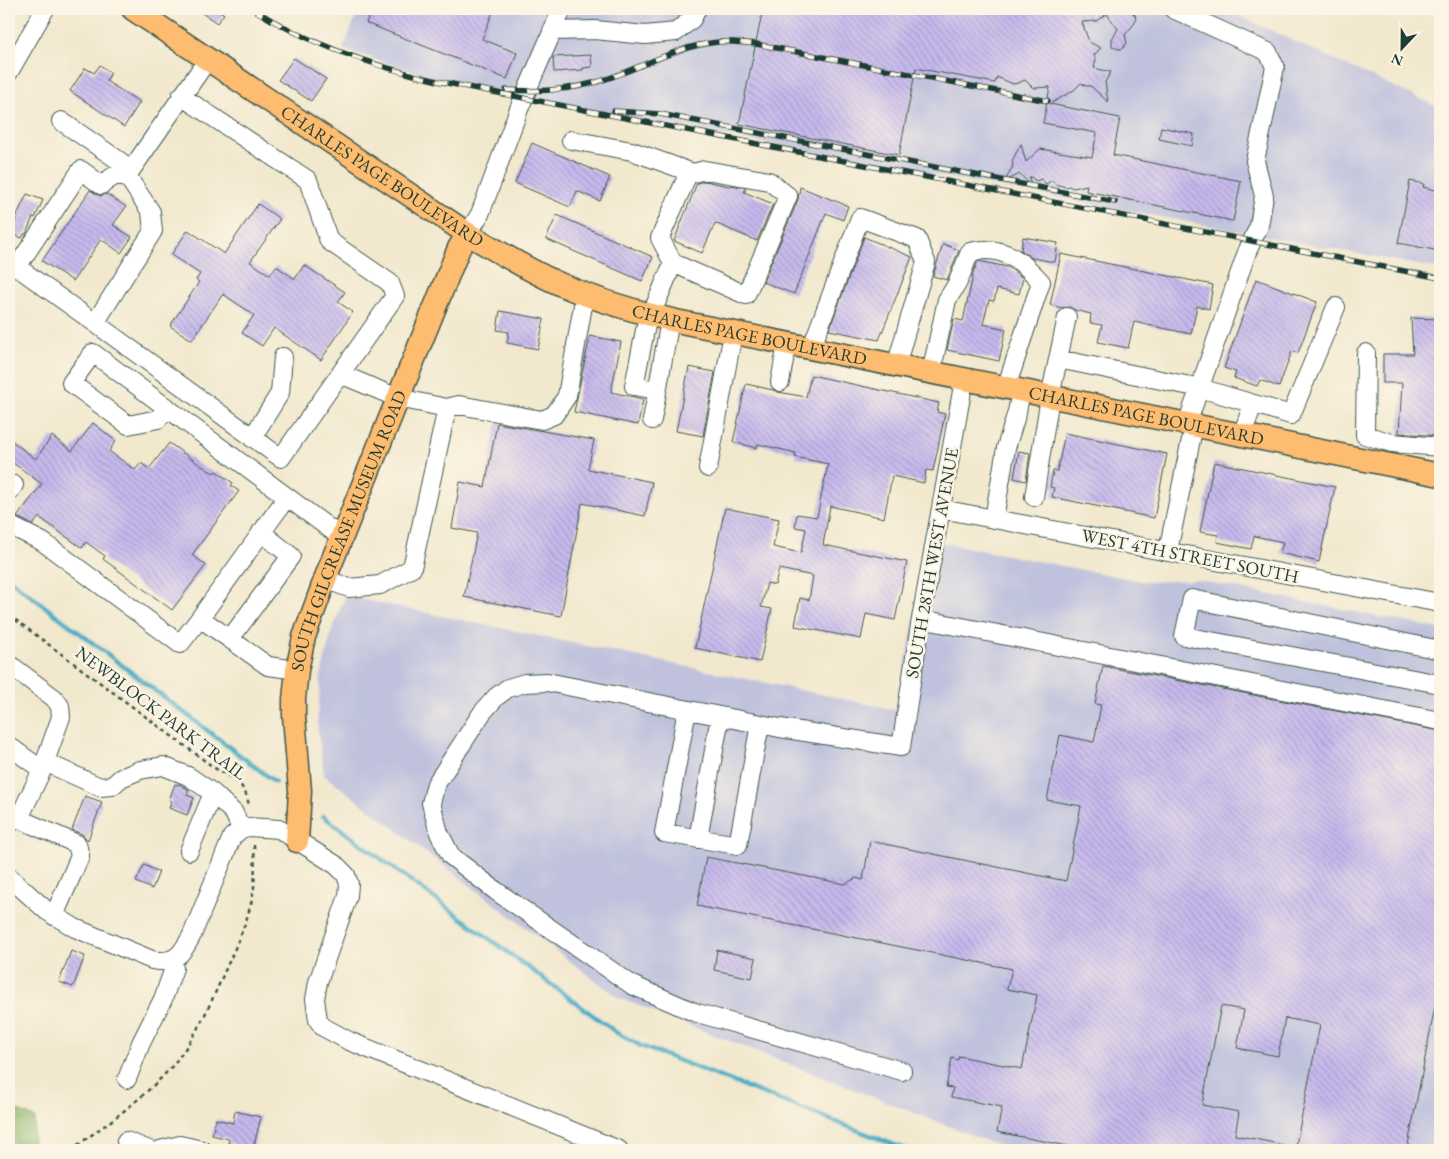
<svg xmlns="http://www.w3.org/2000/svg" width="1449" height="1159" font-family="'EB Garamond',serif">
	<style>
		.industrial { fill: #c0c2dd }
		.forest { fill: url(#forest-crowns); stroke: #56784f }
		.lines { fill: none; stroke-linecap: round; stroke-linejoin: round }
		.stream { stroke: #47acc6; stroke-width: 4.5 }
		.building { fill: url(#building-back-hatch) }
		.minor-casing { stroke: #3e574b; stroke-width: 20 }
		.major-casing { stroke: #3e574b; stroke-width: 25 }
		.path { stroke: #3e574b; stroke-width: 2.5; stroke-dasharray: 4 4; stroke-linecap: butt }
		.minor { stroke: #fff; stroke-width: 18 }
		.major { stroke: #fdbc6f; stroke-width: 22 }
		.rail-casing { stroke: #1f3d34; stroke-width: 5.5 }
		.rail { stroke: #fcf5e5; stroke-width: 4; stroke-dasharray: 11; stroke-linecap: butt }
		.labels { text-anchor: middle; stroke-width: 5; stroke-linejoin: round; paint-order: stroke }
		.street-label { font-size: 18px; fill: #1f3d34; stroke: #fcf5e5 }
	</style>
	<defs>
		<pattern id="forest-crowns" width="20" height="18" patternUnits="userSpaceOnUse" patternTransform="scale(1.25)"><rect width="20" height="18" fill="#8db46a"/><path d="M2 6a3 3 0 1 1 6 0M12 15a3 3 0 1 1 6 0" fill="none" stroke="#739458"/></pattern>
		<pattern id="building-back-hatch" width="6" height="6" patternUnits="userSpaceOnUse" patternTransform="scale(1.25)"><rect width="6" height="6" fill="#c7b9ee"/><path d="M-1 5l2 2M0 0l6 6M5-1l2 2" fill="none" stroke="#a198c2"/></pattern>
	</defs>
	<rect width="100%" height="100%" fill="#fcf5e5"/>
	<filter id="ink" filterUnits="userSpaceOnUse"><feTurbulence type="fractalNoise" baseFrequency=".02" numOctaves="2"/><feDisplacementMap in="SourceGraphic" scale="10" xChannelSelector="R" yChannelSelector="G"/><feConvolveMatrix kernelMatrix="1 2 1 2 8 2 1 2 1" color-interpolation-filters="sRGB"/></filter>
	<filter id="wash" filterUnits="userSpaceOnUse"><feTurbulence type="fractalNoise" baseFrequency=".0096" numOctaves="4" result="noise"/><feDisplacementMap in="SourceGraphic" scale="20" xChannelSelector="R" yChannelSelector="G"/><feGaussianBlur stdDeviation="1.12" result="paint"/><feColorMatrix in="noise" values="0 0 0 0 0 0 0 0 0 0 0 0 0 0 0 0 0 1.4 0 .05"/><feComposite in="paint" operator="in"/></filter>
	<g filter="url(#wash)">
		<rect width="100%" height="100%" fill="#f1e8cd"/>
		<path class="industrial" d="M359,9H1224L1440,108V269L631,118L427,76L343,49Z
			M929,540L1146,582L1197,580L1440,629V1150H1010L619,998L324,775L317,723L321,676L331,634L345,596L897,710Z"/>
		<path class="forest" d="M9,1107L35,1118L32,1150H9Z"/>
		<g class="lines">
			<path class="stream" d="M9,579L275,782
				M323,816L617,1033L641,1046L908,1150"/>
		</g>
		<g id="blocks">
			<path class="building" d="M196,9H217L224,14L217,23Z
				M372,9H494L482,39L517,53L507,79L366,23Z
				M763,9H1117L1109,13L1121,9H1128L1135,15L1136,20L1134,24L1125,35L1127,43L1122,49H1118L1112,46V39L1118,29L1107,14L1096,21L1082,22L1089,42L1101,48L1094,55L1096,60L1094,68L1111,72L1105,82L1108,102L1091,86H1086L1081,83L1074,90L1050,104L1120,118L1113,155L1241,181L1233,221L1086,191L1087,185L1073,188L1069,186L1066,187L1055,184L1052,180L1046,184L1041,179L1036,181L1031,177H1029L1031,186L1020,174L1005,181L1013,166L1012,161L1021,144L1026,162L1040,149L1092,157L1097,133L1043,123L1050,87L1035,88L1031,86L1025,80L1018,83L1013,84L997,77L995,83L916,68L899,155L739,124Z
				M591,55L592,67L583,68V70L554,72L553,57Z
				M294,58L326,79L311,101L278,80Z
				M100,65L111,73L106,81L140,102L124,127L70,91L85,68L94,73Z
				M1161,127L1194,134L1192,146L1159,139Z
				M532,143L610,177L600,201L577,191L570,207L515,183Z
				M705,181L729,186L730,185L746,188L744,192L773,204L757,241L715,223L702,253L674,241L697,183Z
				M1410,181L1424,184L1423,187L1440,191V251L1398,243Z
				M800,187L848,206L843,220L826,213L794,294L763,282L798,200Z
				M90,190L100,196L107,194L126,207L113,225L132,237L121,253L101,239L73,281L42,261Z
				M27,194L43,200L35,218L33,217L26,234H24L22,238L11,234L18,213Z
				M258,204L280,219L250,262L270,275L276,266L295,279L304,265L345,292L338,302L353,312L321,360L274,328L262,346L242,333L254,315L223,294L192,340L170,326L199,282L196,280L200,274L171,255L188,230L224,254Z
				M557,215L653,257L642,281L546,239Z
				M864,237L912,257L879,340L829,330Z
				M1023,237L1058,243L1055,262L1032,258L1021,250Z
				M943,244L959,250L947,280L933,276Z
				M1061,254L1213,285L1209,309L1197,306L1191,334L1134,322L1128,348L1098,342L1102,325L1090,323L1091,314L1075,310L1069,307L1062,308L1050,305Z
				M978,261L1008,267L1023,278L1019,294L997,289L994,301L989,300L983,324L1006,329L999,361L947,350L954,319L963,321L973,276H972Z
				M1256,279L1317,302L1298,353L1292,351L1279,387L1260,380L1257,386L1234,378L1236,372L1224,368Z
				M500,311L544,319L538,349L507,343L509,332L497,330Z
				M1411,318L1440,319V436L1399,433L1402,383H1383V354H1413Z
				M590,336L621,342L611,392L643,399L638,425L574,412Z
				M689,367L715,372L703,436L676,431Z
				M811,375L939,403L937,412L945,414L933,471L926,470L924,483L892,476L884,518L830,506L823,545L907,562L895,620L866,614L861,639L795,626L800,598L809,600L813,576L779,569L775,585L767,583L761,607L772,609L760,662L695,648L725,508L779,519L773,547L801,553L806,529L795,527L797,514L817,517L828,464L795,457L796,453L758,444L757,448L733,442L746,384L773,390L778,392L806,397Z
				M93,423L116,441L109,451L135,470L141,463L149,469L169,443L206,469L214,473L216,471L233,483L231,486L239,491L192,555L206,565L172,610L103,559L105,556L86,542L82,548L39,517L33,525L17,517L42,484L9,460V439L36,459L52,436L72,451Z
				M497,423L594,440L588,469L652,482L645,516L582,503L561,616L464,597L477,533L452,528L460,482L485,487Z
				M1065,433L1167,454L1154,518L1052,497L1054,488L1050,487L1053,471H1057Z
				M1019,451L1030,453L1026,481L1014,478Z
				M1214,462L1335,487L1319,562L1280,553L1283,542L1254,536L1251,549L1217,542L1218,535L1200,532Z
				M1103,666L1440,731V981L1407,1150H1295L1320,1025L1285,1018L1278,1056L1237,1048L1244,1010L1221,1006L1202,1105L1239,1112L1235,1135L1284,1145L1283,1150H1088L997,1132L1002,1107L951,1097L953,1088L946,1087L952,1058L958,1060L959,1056L1022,1069L1037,995L1007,989L1012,969L697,906L706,857L845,884L856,878L863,880L870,841L1066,881L1081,806L1047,800L1060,735L1094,742L1101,705L1095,704Z
				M175,784L178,785L179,784L189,790L187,795L194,798L187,815L169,808L172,801L169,800Z
				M85,796L102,802L88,840L82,834L72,830Z
				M144,865L159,872L152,889L136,882Z
				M717,950L756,958L752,978L714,970Z
				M71,951L85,956L73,987L59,982Z
				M235,1111L261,1117L253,1149L228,1143L229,1139L212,1135L216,1119L233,1123Z"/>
		</g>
	</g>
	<g filter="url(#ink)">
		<use href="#blocks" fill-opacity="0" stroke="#3e574b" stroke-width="1"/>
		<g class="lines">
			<defs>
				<path id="minor" d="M1173,9L1268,52L1275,67L1255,161L1264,196L1259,226L1247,252L1187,424
					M552,31L595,30L645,35L676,32L692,19L697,9
					M9,72L45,9
					M61,121L121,162L127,176L151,212L153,231L95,323L17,267L81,170L101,185L114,176H127
					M571,140L632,151L693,173L705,170L769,181L788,196L746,295L673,263L651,315
					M127,176L208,59
					M468,234L480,214L519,109L562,9
					M673,263L660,238L689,172
					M648,315L634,386L657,390
					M95,323L281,458L395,296L390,283L329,241L308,180L181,96
					M811,349L860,218L917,239L926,262L896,366
					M1366,353L1365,435L1392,443L1440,447
					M1058,359L1200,388L1291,415L1336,307
					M931,373L947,300L957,284L970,252C1001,244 1022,260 1041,282L1006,388
					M780,382L787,344
					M167,407L158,419L128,425L71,383L93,353L341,537
					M447,408L459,405L542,420L554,415L567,396L585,294
					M652,420L670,320
					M1242,435L1253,404
					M252,438L280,393L283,357
					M708,468L733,333
					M9,492L14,485
					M287,497L200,618L268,666L297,670
					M1034,497L1050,397L1067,317
					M941,509L1440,603
					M994,519L1006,448L1017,412L1021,391
					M9,525L43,542L180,644L200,618
					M1168,551L1194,425
					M325,579L349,588L380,585L412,568L447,408L398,398L340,374
					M921,619L1440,721
					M230,639L291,556L261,532
					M1440,650L1192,599L1184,636L1440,684
					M9,664L54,698L60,706L61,717L42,770L21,814L9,824
					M687,710L664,833L738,845L760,724
					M9,746L42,770
					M45,762L100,787L112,786L121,778L140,770L163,766L188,776L213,793L234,813L241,829
					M17,818L77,844L80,856L54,916
					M698,839L720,717
					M189,851L213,793
					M9,877L47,911L75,928L152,960C176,965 182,953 192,935L232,837L241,829L248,827L279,829L336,865L346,875L349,884L348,896L318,982L315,999L318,1020L323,1027L349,1041L619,1150
					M902,1071L694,1012L632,985L496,891L451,856L439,833L431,803L436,784L482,713L496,697L508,688L525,683L547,682L780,728L901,747L921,619L964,380
					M127,1079L141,1043L163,999L174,968L171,960
					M126,1141L149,1150
					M160,1150L180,1145L202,1150"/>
				<g id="major">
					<path id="s1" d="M133,9L468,234C499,252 529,271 562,285C599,301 637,312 676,321L1440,475"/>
					<path id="s2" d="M297,841L300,791L294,716V699L297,670L304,637L330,566L459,248L468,234"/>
				</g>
			</defs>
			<use href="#minor" class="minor-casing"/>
			<use href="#major" class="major-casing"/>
			<path class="path" d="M9,615L216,769C235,779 245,783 249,806
				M9,1143L42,1150
				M71,1150C106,1124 144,1099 173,1065C196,1037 210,1005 224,973C235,948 248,922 253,894C256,877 254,859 254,841"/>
			<use href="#minor" class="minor"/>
			<use href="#major" class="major"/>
			<defs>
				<path id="rail" d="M253,9C310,45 376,67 442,82L1440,278
					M506,90C536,92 569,90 597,82C638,70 675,46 718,42C730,41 743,43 756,44L1048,101
					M614,111L660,114L1115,202"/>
			</defs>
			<use href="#rail" class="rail-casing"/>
			<use href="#rail" class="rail"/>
		</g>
	</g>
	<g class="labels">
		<g class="street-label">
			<text dy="6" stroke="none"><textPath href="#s1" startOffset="300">CHARLES PAGE BOULEVARD</textPath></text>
			<text dy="6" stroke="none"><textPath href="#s1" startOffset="705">CHARLES PAGE BOULEVARD</textPath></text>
			<text dy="6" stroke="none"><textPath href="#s1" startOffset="1110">CHARLES PAGE BOULEVARD</textPath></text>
			<text dy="6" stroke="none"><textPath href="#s2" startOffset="320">SOUTH GILCREASE MUSEUM ROAD</textPath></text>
			<text transform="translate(1190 556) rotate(11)" y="6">WEST 4TH STREET SOUTH</text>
			<text transform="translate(932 563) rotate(-80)" y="6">SOUTH 28TH WEST AVENUE</text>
			<text transform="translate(161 713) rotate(37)" y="6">NEWBLOCK PARK TRAIL</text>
		</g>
	</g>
	<rect width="1449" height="1159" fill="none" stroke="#fcf5e5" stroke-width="30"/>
	<g transform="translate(1402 48) rotate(202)" stroke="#fcf5e5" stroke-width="4" paint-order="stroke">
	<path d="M0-4L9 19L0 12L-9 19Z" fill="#1f3d34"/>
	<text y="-8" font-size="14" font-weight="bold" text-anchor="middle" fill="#1f3d34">N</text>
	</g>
</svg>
